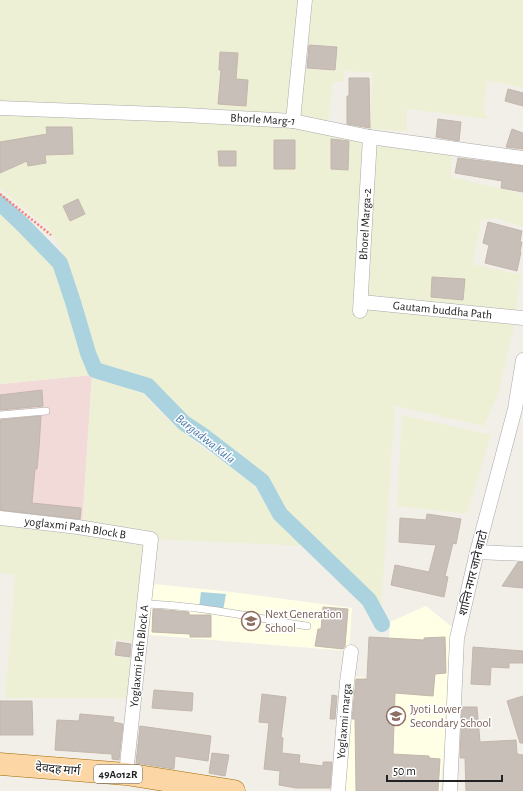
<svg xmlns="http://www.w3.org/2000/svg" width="523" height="791" font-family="'Alegreya Sans','Noto Sans Devanagari',sans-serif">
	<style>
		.commercial { fill: #f2dad9 }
		.education { fill: #ffffe5 }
		.farmland { fill: #eef0d5 }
		.water { fill: #aad3df }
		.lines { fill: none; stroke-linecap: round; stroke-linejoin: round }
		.canal { stroke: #aad3df; stroke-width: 16 }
		.building { fill: #c7bfb8; stroke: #c4b6ab }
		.lane-casing { stroke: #a9a9a9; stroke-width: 8 }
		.street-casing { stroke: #a9a9a9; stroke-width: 15 }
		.primary-casing { stroke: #a06b00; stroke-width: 23 }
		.path { stroke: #fa8072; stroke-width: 2.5; stroke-dasharray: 2 2; stroke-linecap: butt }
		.lane { stroke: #fff; stroke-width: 7 }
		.street { stroke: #fff; stroke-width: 14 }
		.primary { stroke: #fcd6a4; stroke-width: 22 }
		.labels { text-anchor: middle; stroke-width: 3; stroke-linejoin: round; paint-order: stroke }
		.shield { fill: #fff; stroke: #646464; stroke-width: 1 }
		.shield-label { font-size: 11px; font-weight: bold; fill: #222 }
		.street-label { font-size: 12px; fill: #222; stroke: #fff }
		.education-label { font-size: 12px; fill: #785e54; stroke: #fff; text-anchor: start }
		.water-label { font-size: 13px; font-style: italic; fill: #4a7aab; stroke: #fff }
	</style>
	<rect width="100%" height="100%" fill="#f2efe9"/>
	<path class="commercial" d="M92,375L82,526L0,517V384Z"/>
	<path class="education" d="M153,584L232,592L352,608L349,651L149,635Z
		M426,606L452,627L444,752L440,791H336L349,676L387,680L390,622Z"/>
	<path class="farmland" d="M0,0H305L293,121L452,148L451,177L523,194V227L495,218L481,220L473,264L521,275L513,332L498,394L484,426L395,406L381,611L372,599L284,513L268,484L247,464L179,411L150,384L100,367L75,288L58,243L47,227L0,189Z
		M308,0H523V88L488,80L483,108L488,119L407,109V131L370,129L372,73L344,71V81L333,82L328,121L297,118L303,69L336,71L338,46L304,44Z
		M0,200L50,241L66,287L78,335L92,375L143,394L160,412L191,439L251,482L274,518L302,546L151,539L82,528L92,375L0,384Z
		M402,415L491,435L467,514L397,506Z
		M0,521L146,543L138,643L113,639V656L134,659L127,698H5L15,575L0,573Z"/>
	<path class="water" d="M201,592L226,594L223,611L199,608Z"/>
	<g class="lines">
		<path class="canal" d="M0,203L23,225L60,263L73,302L88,353L95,370L148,386L184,423L205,437L262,481L280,514L369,600L382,624"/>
	</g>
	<path class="building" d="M309,45L337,47L335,70L307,68Z
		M220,52L238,53L236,79L248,80L246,106L218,104L221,70H219Z
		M349,78H369L370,128L347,124V96H349Z
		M508,89L523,93V106L505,101Z
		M438,119L461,122L459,141L436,137Z
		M46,127H72L73,154L45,155L46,163L28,166L27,161L0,173V142L47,134Z
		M512,129L523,133V149L506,147Z
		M331,139L349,141L348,170L331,169Z
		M274,140H295V169H274Z
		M218,151H236V166H219Z
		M458,158L523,166V192L501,188L502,181L455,173Z
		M78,199L85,214L70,221L63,206Z
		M488,222L522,231L520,242H522L520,252H521L517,271L485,263L489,245L483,243Z
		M432,277L465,279L463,300L431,297Z
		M42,390L43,406L0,410V395Z
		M41,416L39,448L37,469H35L32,503L81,508L80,519L0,510V420Z
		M427,514L461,519L456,544L453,543L445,576L448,577L444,597L391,585L395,565L429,572L436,545L399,542L400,518L426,520Z
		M518,562H523V588L502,586Z
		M323,607L348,609L345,646L343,649L315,646L318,629H321Z
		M153,609L189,612V615H211V637H190V634L152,632Z
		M369,637L424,640V638L445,637L446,673L435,674L433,696L395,693L393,754L429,756V758L440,759L438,791H356L355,719H352L356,679H367Z
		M117,642L131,644L130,657L115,655Z
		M473,647L523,651V663H509V668L491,667L490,685L471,684Z
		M154,690L193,693L192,711L152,708Z
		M262,694L286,697L281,737L283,738L282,753L300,755L299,763L323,766V762H332L330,788H296L279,785L280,771L264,769L269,723L259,722Z
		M332,695L337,696L335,719H330Z
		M523,696V743H520L507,701Z
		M0,701H32L33,735H0Z
		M462,707H477L480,742L516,740L517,754L523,755V791H466L465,758H460Z
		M80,714L114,717L113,722L123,724L119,760L112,759V754L55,750L57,720L79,721Z
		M140,726L211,736L208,761L175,756L174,769L136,763Z
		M212,753L229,755L225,776L209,773Z"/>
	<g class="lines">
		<defs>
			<path id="lane" d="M0,415L46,411
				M144,604C199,605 253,618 307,626"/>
			<g id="street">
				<path id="s1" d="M0,108L185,115L293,121L370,137L523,158"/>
				<path d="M293,121L305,0"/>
				<path id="s2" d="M362,302L523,318"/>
				<path id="s3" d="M360,311L370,137"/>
				<path id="s4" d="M0,518L78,527L151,539L126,774"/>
				<path d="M477,552L523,554"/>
				<path id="s5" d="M338,791L347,682L351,652"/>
				<path d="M450,791L457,638L477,552L515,409L523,360"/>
			</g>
			<path id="primary" d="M0,764L126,774L234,791"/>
		</defs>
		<use href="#lane" class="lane-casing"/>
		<use href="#street" class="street-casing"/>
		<use href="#primary" class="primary-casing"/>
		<path class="path" d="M0,194L51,235"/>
		<use href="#lane" class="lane"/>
		<use href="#street" class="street"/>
		<use href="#primary" class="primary"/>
	</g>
	<defs>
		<symbol id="school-ring" viewBox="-11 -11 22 22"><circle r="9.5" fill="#fff" stroke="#8d6e63" stroke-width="1.5"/><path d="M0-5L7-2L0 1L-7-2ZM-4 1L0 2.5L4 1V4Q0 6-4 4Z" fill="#8d6e63"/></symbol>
	</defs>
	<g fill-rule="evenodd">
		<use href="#school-ring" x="240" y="610" width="22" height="22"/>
		<use href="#school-ring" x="385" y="705" width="22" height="22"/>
	</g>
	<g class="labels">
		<rect class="shield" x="94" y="765" width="48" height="18" rx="3"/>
		<g class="shield-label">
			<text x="118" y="778">49A012R</text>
		</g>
		<g class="street-label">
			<text dy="4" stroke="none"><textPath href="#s1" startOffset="263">Bhorle Marg-1</textPath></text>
			<text dy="4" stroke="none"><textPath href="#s3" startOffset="87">Bhorel Marga-2</textPath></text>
			<text dy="4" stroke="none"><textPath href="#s2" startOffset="81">Gautam buddha Path</textPath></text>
			<text dy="4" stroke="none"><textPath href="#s4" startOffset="76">yoglaxmi Path Block B</textPath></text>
			<text transform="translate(473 573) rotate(-76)" y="4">शान्ति नगर जाने बाटो</text>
			<text transform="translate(139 656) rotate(-84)" y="4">Yoglaxmi Path Block A</text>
			<text dy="4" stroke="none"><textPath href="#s5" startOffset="70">Yoglaxmi marga</textPath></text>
			<text transform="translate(58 769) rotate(5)" y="4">देवदह मार्ग</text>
		</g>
		<g class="education-label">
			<text x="265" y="618">Next Generation<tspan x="265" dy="14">School</tspan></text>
			<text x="410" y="713">Jyoti Lower<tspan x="410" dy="14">Secondary School</tspan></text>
		</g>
		<g class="water-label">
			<text transform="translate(206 438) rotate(38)" y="5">Bargadwa Kula</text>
		</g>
	</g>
	<path d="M387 775v6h115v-6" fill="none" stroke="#222222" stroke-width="2"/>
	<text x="393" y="775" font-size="12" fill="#222222" stroke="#ffffff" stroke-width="3" paint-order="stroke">50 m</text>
</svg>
